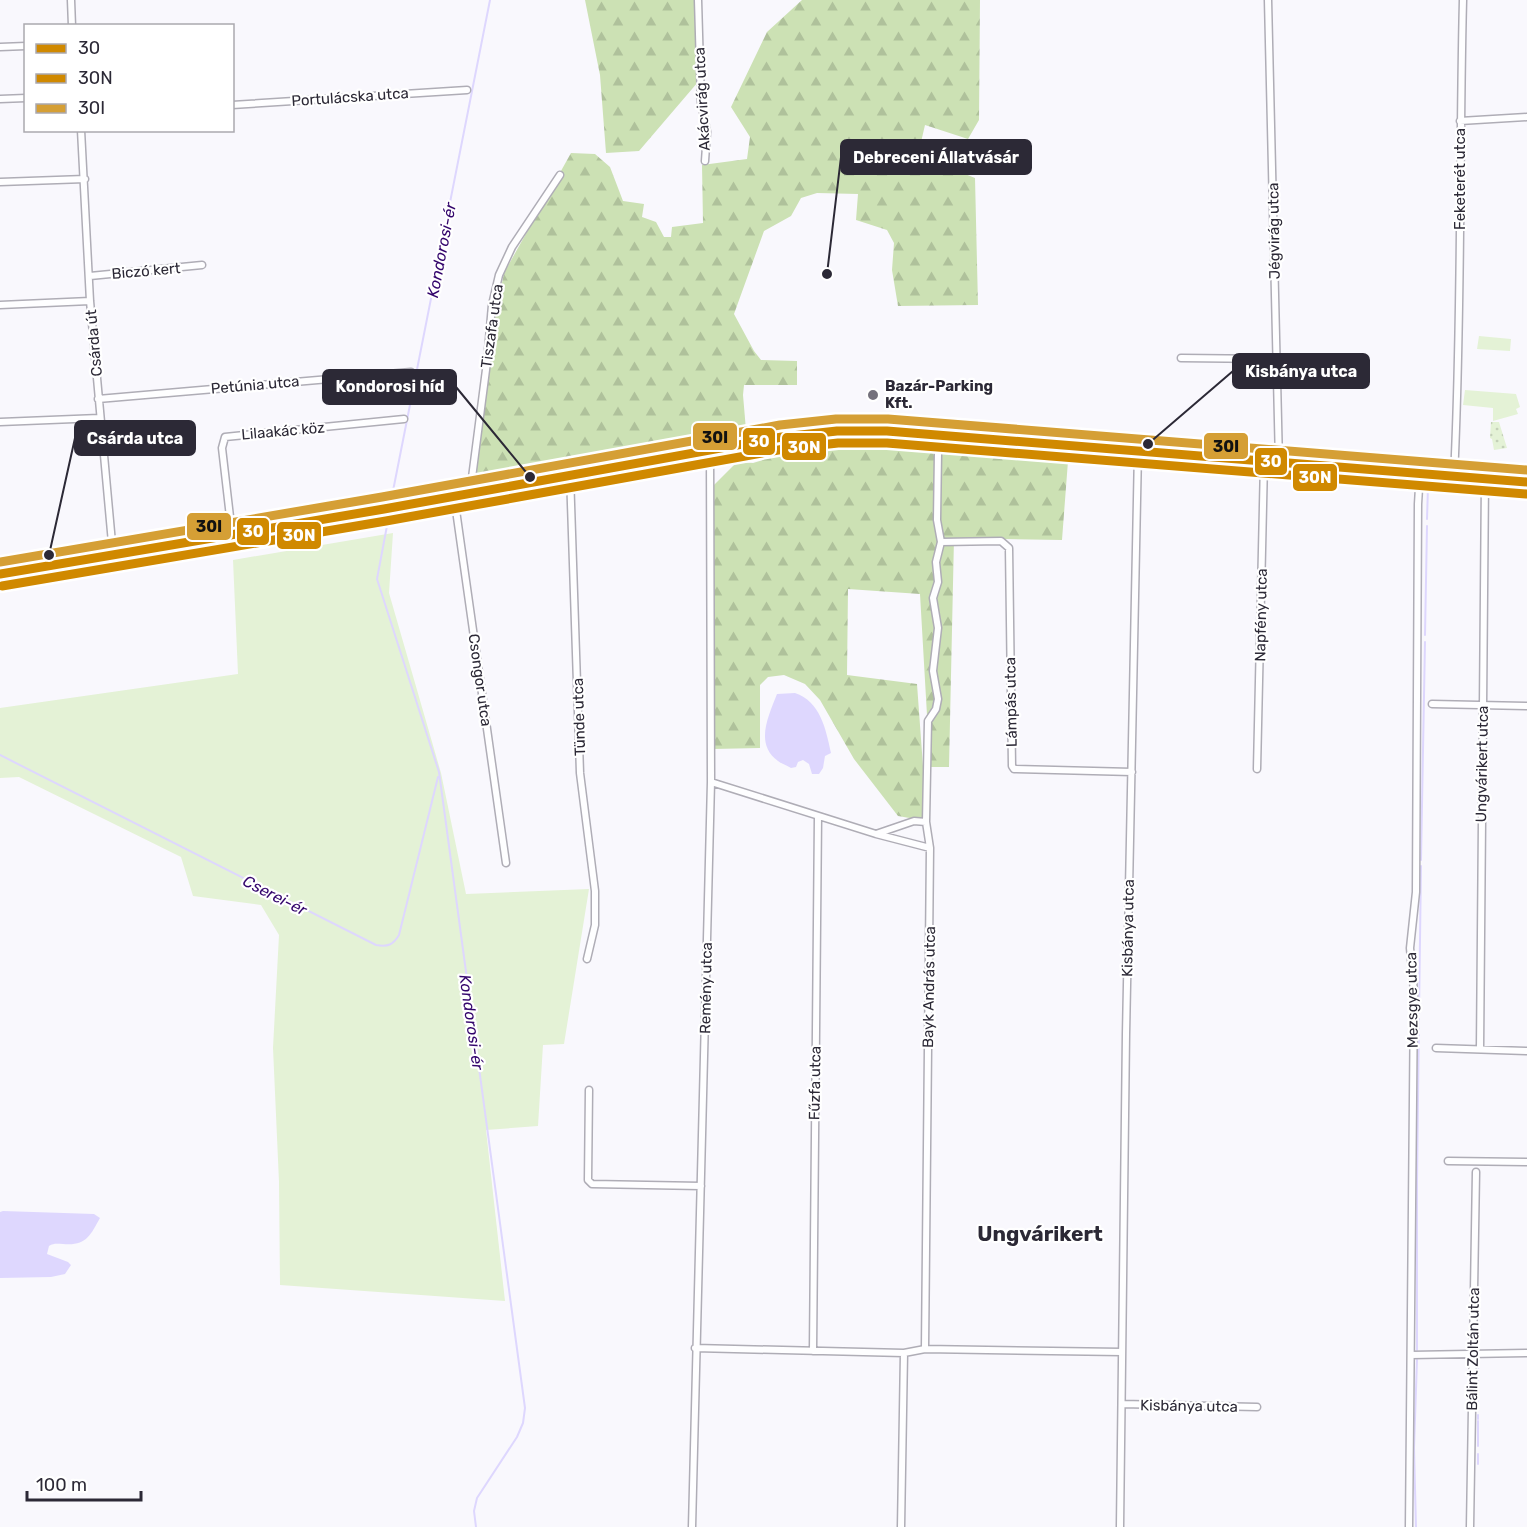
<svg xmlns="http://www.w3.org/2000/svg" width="1527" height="1527" font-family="Rubik,sans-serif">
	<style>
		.grass { fill: #e4f2d6 }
		.forest { fill: url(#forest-firs) }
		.park { fill: url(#park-dots) }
		.water { fill: #ded7fe }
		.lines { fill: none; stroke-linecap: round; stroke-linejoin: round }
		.stream { stroke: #ded7fe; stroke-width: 2 }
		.street-casing { stroke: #afadb6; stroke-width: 9 }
		.secondary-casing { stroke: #afadb6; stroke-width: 11 }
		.street { stroke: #fefeff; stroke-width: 6 }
		.secondary { stroke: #eff0ec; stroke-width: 8 }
		.bus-1-casing { stroke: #fff; stroke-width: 14 }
		.bus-2-casing { stroke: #fff; stroke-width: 14 }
		.bus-3-casing { stroke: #fff; stroke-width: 14 }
		.bus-1 { stroke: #d08900; stroke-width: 9 }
		.bus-2 { stroke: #d08900; stroke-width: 9 }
		.bus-3 { stroke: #d59f35; stroke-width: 9 }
		.poi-dot { fill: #74717c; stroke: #fff; stroke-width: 2 }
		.labels { text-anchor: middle; stroke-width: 4.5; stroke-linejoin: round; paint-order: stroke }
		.street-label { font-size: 15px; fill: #2c2936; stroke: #fff }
		.poi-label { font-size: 15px; font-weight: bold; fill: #2c2936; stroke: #fff; text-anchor: start }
		.water-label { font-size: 16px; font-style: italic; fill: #33056c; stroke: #fff }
		.district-label { font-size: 21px; font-weight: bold; fill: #2c2936; stroke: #fff }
		.leader { fill: none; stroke: #2c2936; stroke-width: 2 }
		.callout-dot { fill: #2c2936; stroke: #fff; stroke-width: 2 }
		.callout { fill: #2c2936; stroke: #2c2936; stroke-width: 2 }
		.callout-label { font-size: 16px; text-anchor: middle; font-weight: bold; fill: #fff }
		.line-badge { stroke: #fff; stroke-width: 2 }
		.badge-label { font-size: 16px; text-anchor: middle; font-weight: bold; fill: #fff }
		.pale-badge-label { font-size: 16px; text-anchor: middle; font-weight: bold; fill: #111 }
	</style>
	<defs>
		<pattern id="forest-firs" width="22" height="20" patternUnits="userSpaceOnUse" patternTransform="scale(1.5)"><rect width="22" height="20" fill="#cce1b4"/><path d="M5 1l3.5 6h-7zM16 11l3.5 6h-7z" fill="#afc19b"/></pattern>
		<pattern id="park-dots" width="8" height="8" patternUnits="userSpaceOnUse" patternTransform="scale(1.5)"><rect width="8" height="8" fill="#e4f2d6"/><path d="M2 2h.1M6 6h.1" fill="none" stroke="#c4d0b8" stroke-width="1.8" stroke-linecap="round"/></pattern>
	</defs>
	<rect width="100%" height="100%" fill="#f9f8fd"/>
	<path class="grass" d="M1479,336L1511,339L1510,351L1477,349Z
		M1465,390L1516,394L1520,407L1516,409L1518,414L1493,421V408L1463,405Z
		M1460,462L1527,467V476L1463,471L1458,467Z
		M393,533L389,593L441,773L466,894L589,889L564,1044L543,1045L538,1126L486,1130L505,1301L280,1285L279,1182L273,1048L279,935L261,905L193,896L181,857L19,777L0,778V708L238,674L233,560Z"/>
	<path class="forest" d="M585,0H696L698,82L639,151L606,153L600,75Z
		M802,0H980L979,120L968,139L925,125L918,155L975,178L978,305L898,306L892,270L894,243L887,230L856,220L858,194L817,193L801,198L791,216L764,231L734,314L754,351L761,360L797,361V385H744L743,395L746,430L474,476L488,353L504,273L571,153L595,154L610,167L623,201L644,204L642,217L656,222L664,237H671L672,227L703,223L702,165L747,159L750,137L731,107L767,32Z
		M823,444L1068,461L1062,540L954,538L949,767H930L920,594L848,589L847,675L917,684L927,821L898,816L854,759L820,700L805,684L784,675L768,677L760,685V748L713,749V486L737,462L753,463L763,460L776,451Z"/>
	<path class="park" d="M1491,422H1499L1507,448L1494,450L1492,439L1490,438Z"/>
	<path class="water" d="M795,693C820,701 826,729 831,753L825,756L823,768L819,774H812L809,764L803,760L798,762L796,767L791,768C786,765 782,764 778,761C754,744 769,715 777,694Z
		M3,1211L94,1214L100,1218C90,1236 86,1246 63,1244C57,1244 54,1243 49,1246L47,1254L68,1262L71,1265L65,1274L51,1277L0,1278V1212Z"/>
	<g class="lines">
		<path class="stream" d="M391,501L490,0
			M389,515L377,579L439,772L525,1408L523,1423L517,1437L477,1498L474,1511L476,1527
			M1427,519L1428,487
			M1425,635L1427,526
			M0,755L376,945C388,947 393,945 399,935L438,777
			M1421,860L1425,642
			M1419,1013L1421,866
			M1417,1350V1181L1419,1019
			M1478,1367V1384
			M1478,1391V1409
			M1478,1415V1419
			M1478,1446V1421
			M1478,1464V1454
			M1416,1527L1414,1448L1417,1360"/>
		<defs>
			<path id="street" d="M71,0L72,26
				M698,0L701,102L707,132L705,161
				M1268,0L1279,463
				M0,47L26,46
				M0,99L26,98
				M232,105L467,90
				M1460,121L1527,117
				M81,130L90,301L113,554
				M0,182L85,179
				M90,276L202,265
				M0,305L90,301
				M1181,358L1277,359
				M98,399L411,372
				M0,422L99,418
				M570,474L580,773L595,891V925L587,959
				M1454,476C1462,317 1459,159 1463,0
				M470,493L487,362L492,305L499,275L512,247L560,175
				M454,496L506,863
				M232,534L222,448L225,437L404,419
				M941,542L1001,541L1009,548L1012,766L1014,769L1132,772
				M1432,704L1527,706
				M1257,769L1264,462
				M711,782L876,834L930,848
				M876,834L914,821L926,822
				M1436,1048L1527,1051
				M1480,1049L1485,479
				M589,1090L588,1180L592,1184L701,1186
				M1448,1161L1527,1162
				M695,1348L904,1353
				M925,1349L1122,1352
				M813,1351L818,816
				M1411,1355L1527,1353
				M1122,1404L1257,1407
				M692,1527L711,782L710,450
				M901,1527L904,1353L925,1349L930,848L926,822L928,721L936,709L938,699L933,671L938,628L933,598L938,582L936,562L941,542L937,520L938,453L936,436
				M1120,1527L1126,1034L1138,451
				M1409,1527L1414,992L1410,948L1416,892L1418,504L1420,472
				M1470,1527L1476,1172"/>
			<path id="secondary" d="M0,574L384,509L782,437L837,431H887L1527,482"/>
		</defs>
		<use href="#street" class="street-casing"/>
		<use href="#secondary" class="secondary-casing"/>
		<use href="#street" class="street"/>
		<use href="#secondary" class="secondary"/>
		<defs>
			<path id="bus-1" d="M0,574L384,509L782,437L837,431H887L1527,482"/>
			<path id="bus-2" d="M2,586L386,521L784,449L838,443H887L1526,494"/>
			<path id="bus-3" d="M0,562L382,497L780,425L836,419H888L1527,470"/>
		</defs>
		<use href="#bus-1" class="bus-1-casing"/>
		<use href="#bus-2" class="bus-2-casing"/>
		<use href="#bus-3" class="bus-3-casing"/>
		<use href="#bus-1" class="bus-1"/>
		<use href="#bus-2" class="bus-2"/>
		<use href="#bus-3" class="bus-3"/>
	</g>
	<circle class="poi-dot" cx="873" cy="395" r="6"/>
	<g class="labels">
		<g class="street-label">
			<text transform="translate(350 97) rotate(-4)" y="5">Portulácska utca</text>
			<text transform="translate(702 99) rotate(-93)" y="5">Akácvirág utca</text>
			<text transform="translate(1460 179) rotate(-90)" y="5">Feketerét utca</text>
			<text transform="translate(1274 231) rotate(-91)" y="5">Jégvirág utca</text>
			<text transform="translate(146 271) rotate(-5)" y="5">Biczó kert</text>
			<text transform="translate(492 326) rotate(-82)" y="5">Tiszafa utca</text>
			<text transform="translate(94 343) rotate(-95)" y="5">Csárda út</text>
			<text transform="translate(255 385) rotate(-5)" y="5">Petúnia utca</text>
			<text transform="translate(283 431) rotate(-5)" y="5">Lilaakác köz</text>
			<text transform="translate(1261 615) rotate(-89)" y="5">Napfény utca</text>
			<text transform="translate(480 680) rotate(82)" y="5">Csongor utca</text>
			<text transform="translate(1011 702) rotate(-91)" y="5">Lámpás utca</text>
			<text transform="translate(579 717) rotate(-92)" y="5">Tünde utca</text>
			<text transform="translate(1482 764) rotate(-89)" y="5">Ungvárikert utca</text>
			<text transform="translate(1128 928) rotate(-89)" y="5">Kisbánya utca</text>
			<text transform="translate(929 987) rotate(-89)" y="5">Bayk András utca</text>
			<text transform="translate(706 988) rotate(-89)" y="5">Remény utca</text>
			<text transform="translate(1412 1000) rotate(-91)" y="5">Mezsgye utca</text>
			<text transform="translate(815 1083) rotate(-89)" y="5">Fűzfa utca</text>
			<text transform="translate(1473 1349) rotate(-89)" y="5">Bálint Zoltán utca</text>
			<text transform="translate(1189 1406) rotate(1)" y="5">Kisbánya utca</text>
		</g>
		<g class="poi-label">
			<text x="885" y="391">Bazár-Parking<tspan x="885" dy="17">Kft.</tspan></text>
		</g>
		<g class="water-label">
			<text transform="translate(441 250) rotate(-79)" y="6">Kondorosi-ér</text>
			<text transform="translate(275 895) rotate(27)" y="6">Cserei-ér</text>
			<text transform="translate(472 1022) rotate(82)" y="6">Kondorosi-ér</text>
		</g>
		<g class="district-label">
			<text x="1040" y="1241">Ungvárikert</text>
		</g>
	</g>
	<path class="leader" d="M827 274L841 157M1148 444L1233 371M530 477L456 387M49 555L75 438"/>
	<g class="callout-dot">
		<circle cx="827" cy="274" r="6"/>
		<circle cx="1148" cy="444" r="6"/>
		<circle cx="530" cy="477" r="6"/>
		<circle cx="49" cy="555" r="6"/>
	</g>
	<g class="callout">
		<rect x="841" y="140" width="190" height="34" rx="6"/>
		<rect x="1233" y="354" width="136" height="34" rx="6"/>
		<rect x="323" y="370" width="133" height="34" rx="6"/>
		<rect x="75" y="421" width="120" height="34" rx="6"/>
	</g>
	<g class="callout-label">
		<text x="936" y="163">Debreceni Állatvásár</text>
		<text x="1301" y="377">Kisbánya utca</text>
		<text x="390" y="392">Kondorosi híd</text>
		<text x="135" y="444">Csárda utca</text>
	</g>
	<g class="line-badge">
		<rect x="692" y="422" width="46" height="29" rx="6" fill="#d59f35"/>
		<rect x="742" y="427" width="34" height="29" rx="6" fill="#d08900"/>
		<rect x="1203" y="432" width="46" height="28" rx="6" fill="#d59f35"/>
		<rect x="781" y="432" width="46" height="29" rx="6" fill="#d08900"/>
		<rect x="1254" y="447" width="34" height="29" rx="6" fill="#d08900"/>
		<rect x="1292" y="463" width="46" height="29" rx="6" fill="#d08900"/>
		<rect x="186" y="512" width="46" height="29" rx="6" fill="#d59f35"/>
		<rect x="236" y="517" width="34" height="29" rx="6" fill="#d08900"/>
		<rect x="276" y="521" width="46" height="29" rx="6" fill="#d08900"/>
	</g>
	<g class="badge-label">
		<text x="759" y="447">30</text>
		<text x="804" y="453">30N</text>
		<text x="1271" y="467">30</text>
		<text x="1315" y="483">30N</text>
		<text x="253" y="537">30</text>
		<text x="299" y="541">30N</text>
	</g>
	<g class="pale-badge-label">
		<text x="715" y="443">30I</text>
		<text x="1226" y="452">30I</text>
		<text x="209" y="532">30I</text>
	</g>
	<rect x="24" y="24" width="210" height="108" fill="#ffffff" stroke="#aba9af" stroke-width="1.5"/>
	<rect x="36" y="44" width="30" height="9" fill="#d08900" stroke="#aba9af" stroke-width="1.5"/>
	<text x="78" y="54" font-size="18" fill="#2c2936">30</text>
	<rect x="36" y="74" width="30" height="9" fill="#d08900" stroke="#aba9af" stroke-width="1.5"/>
	<text x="78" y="84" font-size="18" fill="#2c2936">30N</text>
	<rect x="36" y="104" width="30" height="9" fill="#d59f35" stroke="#aba9af" stroke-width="1.5"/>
	<text x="78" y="114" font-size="18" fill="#2c2936">30I</text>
	<path d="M27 1491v9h114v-9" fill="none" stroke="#2c2936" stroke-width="3"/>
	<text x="36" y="1491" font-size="18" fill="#2c2936" stroke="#ffffff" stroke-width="4.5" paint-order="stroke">100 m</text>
</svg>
